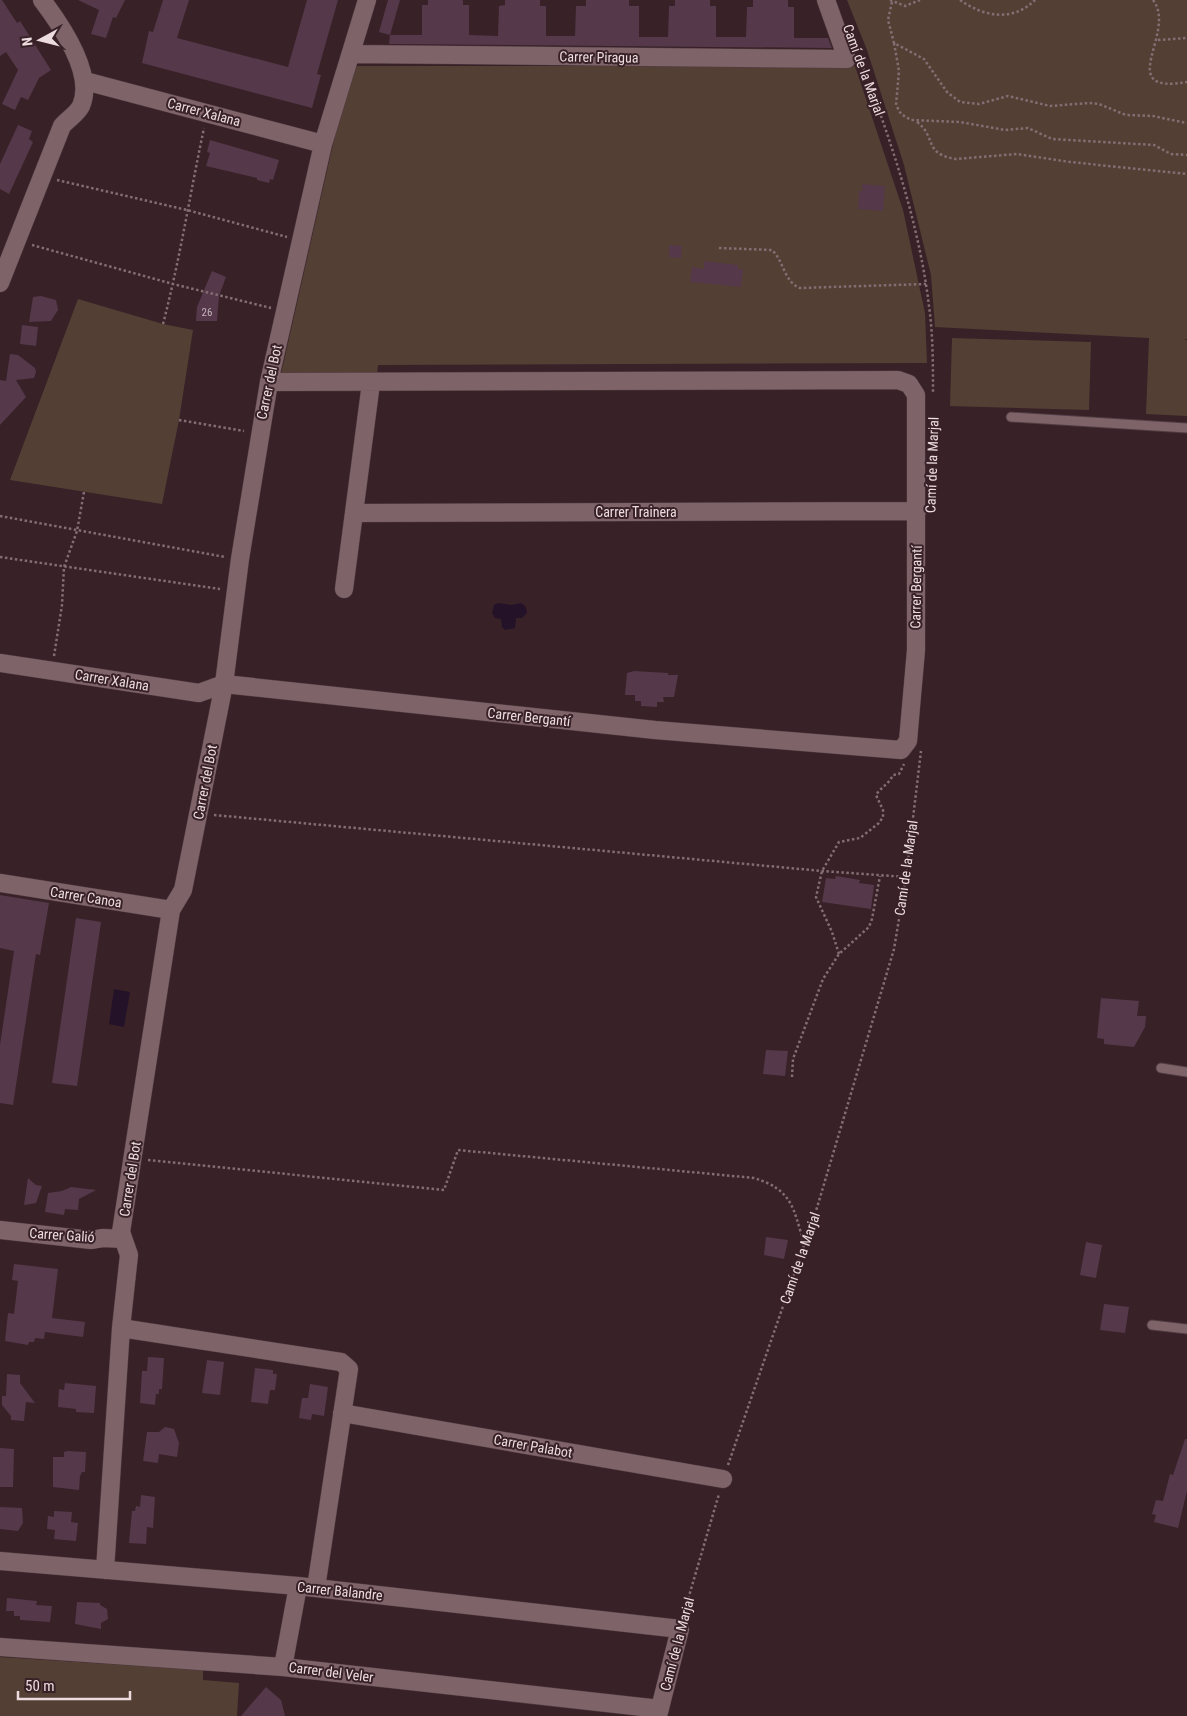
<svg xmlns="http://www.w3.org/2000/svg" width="1187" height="1716" font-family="'Roboto Condensed',sans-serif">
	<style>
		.green { fill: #543f34 }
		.water { fill: #241228 }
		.building { fill: #55384a }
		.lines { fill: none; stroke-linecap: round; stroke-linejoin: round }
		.lane-casing { stroke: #503c42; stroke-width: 11 }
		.street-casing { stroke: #503c42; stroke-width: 19 }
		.path { stroke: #836f73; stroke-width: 2.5; stroke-dasharray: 2.5 2.5; stroke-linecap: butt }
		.lane { stroke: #7e6369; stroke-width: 9 }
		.street { stroke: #7e6369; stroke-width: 18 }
		.labels { text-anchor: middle; stroke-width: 4; stroke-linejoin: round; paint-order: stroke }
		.number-label { font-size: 11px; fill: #c6b3ba }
		.street-label { font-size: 14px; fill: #ecdcdf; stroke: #382127 }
	</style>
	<rect width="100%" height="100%" fill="#382127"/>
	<path class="green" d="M847,0H1187V339H1183L1187,340V416L1146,414L1149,338L935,327L931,275L904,165L867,50Z
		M358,66H855L903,210L925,313L927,363L378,365L377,375L281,374L350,69Z
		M78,299L163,324L193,330L179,420L162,504L10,480Z
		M952,338L1091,342L1089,410L950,406Z
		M0,1657L203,1670V1680L239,1683L237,1716H0Z"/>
	<path class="water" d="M498,603L511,605L521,603L526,607L527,613L522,618H516L515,628L505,630L502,627L501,619L495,618L492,613L494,605Z
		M114,989L130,992L124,1027L109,1024Z"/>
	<path class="building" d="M0,0H2L17,23L20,21L51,70L39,78L28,100L21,97L15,110L2,104L18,70L6,52L0,56Z
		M78,0H125L116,18L113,17L106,38L91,34L99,10Z
		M163,0H189L177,38L288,67L307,0H338L317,74L321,75L312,108L142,63L149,31L153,32Z
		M388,0H400L390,35L379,32Z
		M428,0H463V5H469V35L498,36L499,6L505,5V0H540V6H546V36H575L576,6H586V0H629V6H639V37H668L669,6H675V0H710V6H716V37H746L747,7H753V0H788V7H794V38H828L832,48L389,44L390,35H422V5H428Z
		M18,125L32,131L29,139L33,142L9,194L0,189V164Z
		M210,140L279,160L273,180L270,179L269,183L257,180V178L206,166L210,153L207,152Z
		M862,184L885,186L883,211L858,209L859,191H863Z
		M669,245L682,246L681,258L669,257Z
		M704,261L738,265V269H743L741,287L690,282L692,267L704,269Z
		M212,271L226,277L219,296L217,321H196L197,307Z
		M41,296L56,300L58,310L51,321L29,322L33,297Z
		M22,325L38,327L36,346L20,344Z
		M10,354L18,355L35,368L36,372L34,378L16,380L26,397L0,425V380L6,381Z
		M634,671L668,673V675H678L674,697H663L664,702H657V707L641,706V701H635V695H625L627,673Z
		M836,876L860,880L859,883L874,885L871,909L822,902L826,878L835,879Z
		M0,895L49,903L40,955L36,954L13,1105L0,1103V1045L14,951L0,948Z
		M76,918L101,922L77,1086L52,1083Z
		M1101,998L1139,1001L1137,1016H1146L1145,1027L1134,1047L1104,1044V1039L1097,1038Z
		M766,1050L788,1051L785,1076L763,1074Z
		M28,1178L36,1185L42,1186L36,1203L24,1205Z
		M71,1187L96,1190L79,1199L78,1210L65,1209L64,1215L45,1212L48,1193L62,1191Z
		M766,1237L788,1240L784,1259L764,1255Z
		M1086,1242L1102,1245L1096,1278L1080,1275Z
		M14,1264L58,1269L52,1318L85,1322L83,1337L45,1332L44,1339L35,1338L34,1342H29L28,1345L5,1341L8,1313L14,1314L18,1281L12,1280Z
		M1104,1304L1129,1307L1125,1333L1100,1330Z
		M148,1357L164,1358L162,1389H159V1394H156L155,1405L140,1403L142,1371H147Z
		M207,1360L224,1362L220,1395L202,1393Z
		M255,1368L273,1370V1374H277L275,1390H270L268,1404L251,1402Z
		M7,1374L20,1375V1383L35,1403L26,1402L24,1421L11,1420V1416L2,1405V1396H6Z
		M65,1383L96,1386L94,1413L76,1412V1409L58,1407L59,1389L64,1390Z
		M310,1384L328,1387L324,1416L312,1414L311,1420L299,1418L302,1398H308Z
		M165,1427L174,1429L179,1443L177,1457L159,1454L158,1463L143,1461L147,1432H159Z
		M1185,1439H1187V1491L1178,1528L1154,1522L1156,1515L1152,1514L1156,1500L1163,1501L1170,1474L1173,1475Z
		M0,1448L14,1449L13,1487H0Z
		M68,1451L86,1452L85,1472H82L80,1476L79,1490L53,1487V1457H64V1452Z
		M141,1495L155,1497L153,1528L147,1527L146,1544L129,1543L132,1511H135L136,1506L140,1507Z
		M0,1507L22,1508L23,1523L18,1531L0,1529Z
		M54,1511L72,1512L71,1522L78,1523L76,1541L54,1539L55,1530L47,1529L48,1516L54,1517Z
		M7,1598L37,1601L36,1605L52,1606L50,1622L20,1620V1616H14V1611H6Z
		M77,1602L100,1603V1605L107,1609L108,1619L101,1623V1629L75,1624Z
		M266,1687L281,1700L285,1716H241Z"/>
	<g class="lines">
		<defs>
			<path id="lane" d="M1011,417L1187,428
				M1161,1068L1187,1072
				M1152,1325L1187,1329"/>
			<path id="street" d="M351,54L847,59L826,0
				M85,81L323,144
				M0,283L62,126C68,119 77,114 81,106C95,74 61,25 42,0
				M354,513L917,511
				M344,589L371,383
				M0,663L199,693L224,684L655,730L901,750L908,741L916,650V395L909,384L898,380L269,382
				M0,883L171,910
				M0,1230L91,1240L103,1238L123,1239
				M121,1328L341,1362L349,1369L316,1588
				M342,1413L723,1479
				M0,1561L298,1586L680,1629L658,1716
				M105,1570L121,1328L129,1255L121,1232L171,910L183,890L224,684L240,559L269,382L323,144L367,0
				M0,1647L283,1667L660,1709
				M283,1667L298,1586"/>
		</defs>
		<use href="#lane" class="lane-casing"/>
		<use href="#street" class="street-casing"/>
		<path class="path" d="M890,0L905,6L920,0
			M960,0C984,17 1013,22 1035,0
			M1153,0C1178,32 1112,95 1187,82
			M892,2L888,20L894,43L924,59L947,92L960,102L979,104L1008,96L1050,106L1089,103L1099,104L1126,115L1153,116L1187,123
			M1158,40L1187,38
			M894,43L899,71L896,105L901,114L911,120L960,122L1005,130L1028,128L1052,139L1154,145L1171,154L1187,155
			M862,64C891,141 919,223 929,306C933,335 933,364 933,393
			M917,122C937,137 923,154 956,159L1017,154L1070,162L1187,174
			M57,180L187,210L287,237
			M32,245L173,284L271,308
			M719,248L772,250C784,261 784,282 800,288L926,284
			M163,324C180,259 190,194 204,128
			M179,420L244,431
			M0,516L225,557
			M0,557L220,589
			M54,656L62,605L64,567L77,531L84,492
			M214,815L822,871L906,877
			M839,954L832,932L816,897L822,871L839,842L860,838L879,823L883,817V810L876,795C881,787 889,784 893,775L899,774L904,764
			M792,1077L793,1059L823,979L839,954L869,927L872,919L880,876
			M148,1160L444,1190L458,1150L754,1178C793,1190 793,1208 804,1243
			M728,1465L816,1211L894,949L906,877L921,751
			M684,1613L719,1494"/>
		<use href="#lane" class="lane"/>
		<use href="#street" class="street"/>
	</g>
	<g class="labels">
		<g class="number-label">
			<text x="207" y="316">26</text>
		</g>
		<g class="street-label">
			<text transform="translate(599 57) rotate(1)" y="5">Carrer Piragua</text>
			<text transform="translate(864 70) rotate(70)" y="5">Camí de la Marjal</text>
			<text transform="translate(204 112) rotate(15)" y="5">Carrer Xalana</text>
			<text transform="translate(269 382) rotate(-78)" y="5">Carrer del Bot</text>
			<text transform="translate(932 465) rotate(-88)" y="5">Camí de la Marjal</text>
			<text x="636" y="517">Carrer Trainera</text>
			<text transform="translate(916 587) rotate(-89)" y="5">Carrer Bergantí</text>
			<text transform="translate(112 680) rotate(9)" y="5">Carrer Xalana</text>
			<text transform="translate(529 717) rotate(6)" y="5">Carrer Bergantí</text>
			<text transform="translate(205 782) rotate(-79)" y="5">Carrer del Bot</text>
			<text transform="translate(906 868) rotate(-82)" y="5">Camí de la Marjal</text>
			<text transform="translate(86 897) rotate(9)" y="5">Carrer Canoa</text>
			<text transform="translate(130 1179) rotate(-81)" y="5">Carrer del Bot</text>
			<text transform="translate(62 1235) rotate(4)" y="5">Carrer Galió</text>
			<text transform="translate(800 1258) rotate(-71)" y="5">Camí de la Marjal</text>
			<text transform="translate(533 1446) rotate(10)" y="5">Carrer Palabot</text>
			<text transform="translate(340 1591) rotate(6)" y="5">Carrer Balandre</text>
			<text transform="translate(677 1644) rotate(-75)" y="5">Camí de la Marjal</text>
			<text transform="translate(331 1672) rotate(7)" y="5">Carrer del Veler</text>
		</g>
	</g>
	<g transform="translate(40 40) rotate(263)" stroke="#382127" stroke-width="4" paint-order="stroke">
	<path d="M0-4L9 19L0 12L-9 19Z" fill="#ecdcdf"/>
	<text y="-8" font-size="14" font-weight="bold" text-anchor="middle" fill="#ecdcdf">N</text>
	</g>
	<path d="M18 1691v8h112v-8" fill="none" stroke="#ecdcdf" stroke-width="2.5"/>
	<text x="25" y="1691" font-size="15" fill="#ecdcdf" stroke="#382127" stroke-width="4" paint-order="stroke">50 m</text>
</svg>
